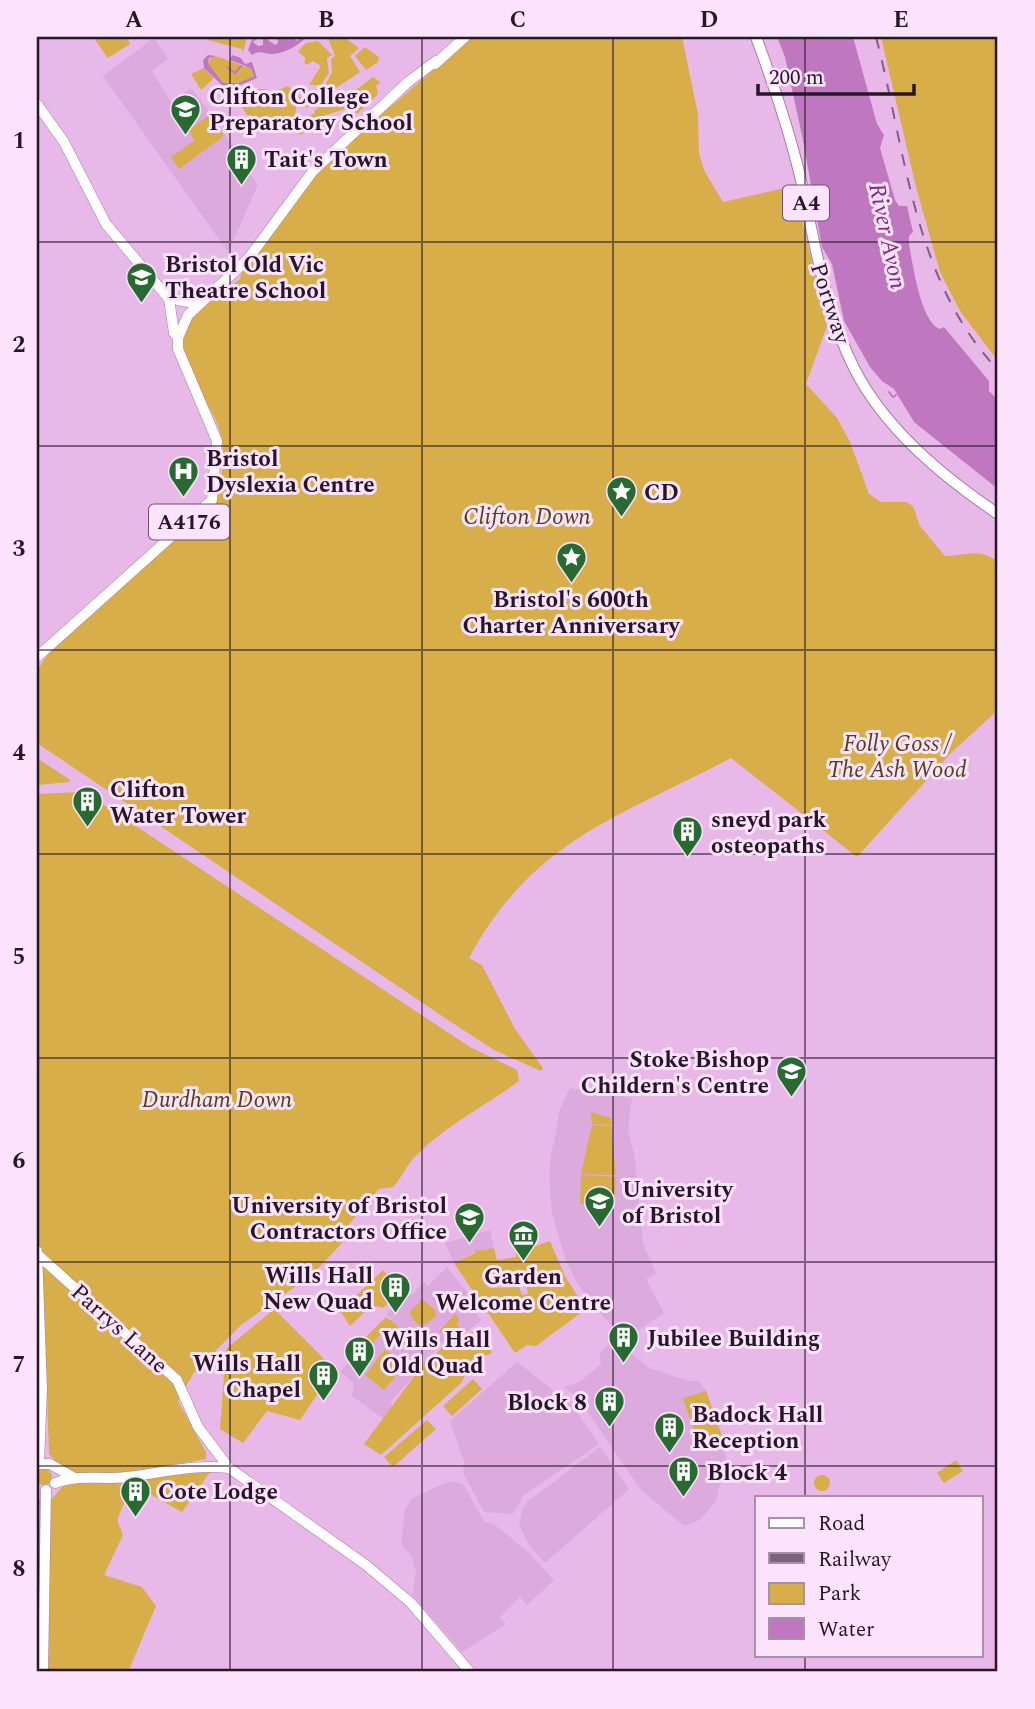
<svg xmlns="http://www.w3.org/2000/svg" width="1035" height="1709" font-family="Spectral,serif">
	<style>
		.built { fill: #dcaadd }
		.green { fill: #d7ae4a; fill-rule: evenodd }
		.water { fill: #bf78c0 }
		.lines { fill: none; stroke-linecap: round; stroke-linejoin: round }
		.stream { stroke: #bf78c0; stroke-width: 2 }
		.major-casing { stroke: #a77aa7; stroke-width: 11 }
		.highway-casing { stroke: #a77aa7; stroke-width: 12 }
		.major { stroke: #fff; stroke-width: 10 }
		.highway { stroke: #fff; stroke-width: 10 }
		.rail { stroke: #7f6080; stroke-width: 2; stroke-dasharray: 12 12; stroke-linecap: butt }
		.grid { fill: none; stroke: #271628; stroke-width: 2; stroke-opacity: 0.55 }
		.labels { text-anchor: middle; stroke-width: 6; stroke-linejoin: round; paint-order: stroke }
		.shield { fill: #fbe3fb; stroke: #675467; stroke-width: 2 }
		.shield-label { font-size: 21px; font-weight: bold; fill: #271628 }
		.poi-label { font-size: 23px; font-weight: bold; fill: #271628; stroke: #fbe3fb; text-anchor: start }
		.street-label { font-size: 23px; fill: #271628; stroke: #fbe3fb }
		.park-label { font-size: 23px; font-style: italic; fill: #524116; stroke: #fbe3fb }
		.water-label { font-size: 24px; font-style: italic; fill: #812c85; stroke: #fbe3fb }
		.neatline { fill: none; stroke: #271628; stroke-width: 2.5 }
		.grid-label { font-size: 23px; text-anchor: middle; font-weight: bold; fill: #271628 }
	</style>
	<rect width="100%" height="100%" fill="#e8b9e8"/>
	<path class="built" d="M154,38L168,59L152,71L171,102L191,88L212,114L258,185L228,252L103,76Z
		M570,1088L632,1098L628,1129L635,1158L643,1244L656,1273L646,1279L664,1313L625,1340L592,1304L576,1281L566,1261L552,1213L549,1175L551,1157L560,1109Z
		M490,1230L494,1248L476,1251L454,1263L445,1243Z
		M447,1267L467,1292L481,1321L465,1333L457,1323L459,1320L456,1314L439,1330L446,1338L390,1403L396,1408L386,1421L352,1396L354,1383L340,1372L348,1363L355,1368L392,1319L386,1314L409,1292L412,1295L424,1282L428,1286Z
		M613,1340L650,1368L689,1381H699L706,1391L723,1439L726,1459L716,1501L700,1520L684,1526L641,1490L580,1401L564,1387L580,1382L601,1364L600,1353Z
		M517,1362L573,1406L599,1444L524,1495L513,1514L484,1512L463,1473L464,1462L450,1421Z
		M600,1447L629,1489L545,1563L529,1545L519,1524L523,1508L527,1502Z
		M449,1481L463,1484L484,1521L494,1524L529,1553L554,1580L527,1605L520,1597L500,1617L506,1624L462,1652L412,1595L416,1573L411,1555L401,1544L405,1509L411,1499Z"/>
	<path class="green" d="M93,37H133L128,40L130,44L108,58Z
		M207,37H247L243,53L242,49L208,40Z
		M344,37L359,48L350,56L360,72L324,96L321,92L332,73L331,59L335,56L328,38Z
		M472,37H682L698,114L699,154L705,172L723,202L794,186L827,326L806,384L837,418L850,442L869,494L881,502H906L913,506L920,526L945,556C966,556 980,547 998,562V710L953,751L857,857L731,758C620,817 533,839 469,958L482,965L515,1029L543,1068L541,1071L494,1050L448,1020L37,743C37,722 32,695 37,674C45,639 179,538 211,509C221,490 225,461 222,440C216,401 165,360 191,321C204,301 222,293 240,279L242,271L321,166Z
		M881,37H998V361L960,311L940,272L916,187Z
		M318,41L332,55L327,58L329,73L321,85H309L321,66L313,61L306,65L304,61L306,59L298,51L306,43Z
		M365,47L379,57L378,62L366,70L355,56Z
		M212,56C226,57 237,66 251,67L254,76L238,83H223L208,63Z
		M204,68L214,78L201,90L191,74Z
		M373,77L381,83L376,85L378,94L357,114L344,99Z
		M288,86L309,106L307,108L298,97L295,115L279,127C268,126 264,117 247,115L239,102L258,89H268L256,94L258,98Z
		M341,100L348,108L320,117L321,122L300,135L293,125L315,113L314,111L323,104L327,108Z
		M209,115L224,136L179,169L171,157L194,141L189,130Z
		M37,758L70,780V782L37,785Z
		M80,792L86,793L470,1047L517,1070L519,1081C484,1107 442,1127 412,1160C405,1168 401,1179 393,1187L379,1189L346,1228L342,1243L313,1274L241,1325L193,1374L178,1401L206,1452V1459L139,1471L133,1482L197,1470L210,1472L182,1512L132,1484L117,1520L123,1535L104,1575L142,1587L156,1606L128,1672H37V1499L51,1500L64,1485L74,1484L75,1473L58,1464L49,1454L43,1275L37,1234V794Z
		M591,1112L611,1118V1125L592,1124Z
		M592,1125L611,1126L616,1175L581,1174Z
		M581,1175L616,1177L614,1205L580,1204Z
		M550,1241L565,1276L586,1309L536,1346L527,1345L515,1353L454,1263L475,1253V1251L494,1248L497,1260L516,1257V1253ZM524,1274L528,1294L522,1295L519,1287L489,1288L487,1278Z
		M383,1270L399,1288L387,1298L390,1302L383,1308L377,1306L368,1309L350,1326L340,1311Z
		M422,1299L435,1310L436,1316L426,1324L418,1325L409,1313Z
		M274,1309L334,1369L300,1420L267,1411L243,1443L220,1429L226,1349Z
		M456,1313L459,1320L457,1324L466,1334L482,1328L492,1353L470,1362L462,1382L381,1455L364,1444L429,1356L433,1357L451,1338L439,1331Z
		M386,1317L397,1325L398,1330L392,1337L383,1331L364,1354L356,1347Z
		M400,1331L419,1347L406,1348L394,1338Z
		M385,1349L405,1365L384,1390L365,1375Z
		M473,1379L482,1389L452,1416L443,1406Z
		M706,1391L723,1439L700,1447L683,1398Z
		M427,1420L436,1429L393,1467L384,1457Z
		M956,1460L963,1471L944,1483L937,1473Z
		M36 1477a8 8 0 1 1 16 0a8 8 0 1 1-16 0Z
		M814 1483a8 8 0 1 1 16 0a8 8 0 1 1-16 0Z"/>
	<path class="water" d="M253,37H259L253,42L258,46L263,45V37H270L268,40L275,45L278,43L277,37H272H291L298,41L299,37H307C298,45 286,53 273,54C264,55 261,49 252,55L248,50Z
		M777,37H853L877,124L884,135L880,148L895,200L899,206H907L913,232L909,236V244C913,265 920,319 939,329L944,327L989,381V391L998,400V489L914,422L894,389L882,381L870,367L844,321L832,264L822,247L803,140L785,57Z
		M208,55L216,56L209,58L208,63L223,83H238L254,76L251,68L230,60L232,55L241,58L245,64L252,62L257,78L238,86L222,85L204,68L203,60Z"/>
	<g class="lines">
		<path class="stream" d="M227,67L235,73L241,66
			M889,392L893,397L896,395"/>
		<defs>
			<path id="major" d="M435,64L465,37
				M37,104L64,142L106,224L169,299L174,333L178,338
				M167,293L178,300L198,304
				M37,657L212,500L217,441L178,349V338L188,315L248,259L313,171L408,82L436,61
				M37,1251L42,1389L39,1463
				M37,1254L177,1380L198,1427L229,1468L366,1565L411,1603L470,1672
				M37,1464H50L73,1477
				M55,1483C79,1474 102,1480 126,1477C162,1473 193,1464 229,1468
				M43,1672L46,1490"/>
			<path id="highway" d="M756,37C775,88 793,141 804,194C817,254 826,312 854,368C885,429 942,476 998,514"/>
		</defs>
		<use href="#major" class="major-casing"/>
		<use href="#highway" class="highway-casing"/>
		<use href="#major" class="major"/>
		<use href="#highway" class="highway"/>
		<path class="rail" d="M876,37C906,151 913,280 998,370"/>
	</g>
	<path class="grid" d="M230,37V1672M422,37V1672M613,37V1672M805,37V1497M37,242H998M37,446H998M37,650H998M37,854H998M37,1058H998M37,1262H998M37,1466H998M805,1655V1672"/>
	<defs>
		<symbol id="school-pin" viewBox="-11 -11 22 30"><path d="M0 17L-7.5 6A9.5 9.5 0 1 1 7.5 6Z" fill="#296932" stroke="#fbe3fb"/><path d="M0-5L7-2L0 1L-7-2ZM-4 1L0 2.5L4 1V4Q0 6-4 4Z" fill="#fff"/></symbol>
		<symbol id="building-pin" viewBox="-11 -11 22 30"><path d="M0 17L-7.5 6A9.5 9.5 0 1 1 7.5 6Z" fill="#296932" stroke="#fbe3fb"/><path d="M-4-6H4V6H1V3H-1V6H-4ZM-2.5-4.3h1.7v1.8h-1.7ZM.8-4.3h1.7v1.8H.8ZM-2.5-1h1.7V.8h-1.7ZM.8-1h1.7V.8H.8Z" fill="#fff"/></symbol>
		<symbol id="university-pin" viewBox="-11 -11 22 30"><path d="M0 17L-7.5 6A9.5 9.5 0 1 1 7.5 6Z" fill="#296932" stroke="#fbe3fb"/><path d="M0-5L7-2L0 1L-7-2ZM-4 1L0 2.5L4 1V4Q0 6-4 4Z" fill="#fff"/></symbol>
		<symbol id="hospital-pin" viewBox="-11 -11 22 30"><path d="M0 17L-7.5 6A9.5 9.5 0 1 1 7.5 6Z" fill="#296932" stroke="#fbe3fb"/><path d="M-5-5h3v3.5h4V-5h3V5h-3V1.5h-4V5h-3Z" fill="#fff"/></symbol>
		<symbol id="sight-pin" viewBox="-11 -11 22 30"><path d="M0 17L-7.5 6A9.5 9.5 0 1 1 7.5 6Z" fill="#296932" stroke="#fbe3fb"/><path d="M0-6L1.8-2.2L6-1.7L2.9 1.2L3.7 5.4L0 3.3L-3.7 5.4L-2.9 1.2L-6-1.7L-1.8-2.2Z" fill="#fff"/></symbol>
		<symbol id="museum-pin" viewBox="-11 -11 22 30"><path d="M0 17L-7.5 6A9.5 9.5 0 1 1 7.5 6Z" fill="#296932" stroke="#fbe3fb"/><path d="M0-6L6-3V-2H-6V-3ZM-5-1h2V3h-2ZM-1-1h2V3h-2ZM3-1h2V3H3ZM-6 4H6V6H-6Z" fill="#fff"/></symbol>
	</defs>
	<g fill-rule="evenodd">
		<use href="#school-pin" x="168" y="92" width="35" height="47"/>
		<use href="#building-pin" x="224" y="142" width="35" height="47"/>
		<use href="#university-pin" x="124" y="260" width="35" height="47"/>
		<use href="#hospital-pin" x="166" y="454" width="35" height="47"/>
		<use href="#sight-pin" x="604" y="474" width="35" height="47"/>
		<use href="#sight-pin" x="554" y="540" width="35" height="47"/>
		<use href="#building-pin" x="70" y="784" width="35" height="47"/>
		<use href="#building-pin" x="670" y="814" width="35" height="47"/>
		<use href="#school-pin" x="774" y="1054" width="35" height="47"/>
		<use href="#university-pin" x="582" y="1184" width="35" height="47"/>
		<use href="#university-pin" x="452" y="1200" width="35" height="47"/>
		<use href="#museum-pin" x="506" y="1218" width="35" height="47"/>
		<use href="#building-pin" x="378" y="1270" width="35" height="47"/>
		<use href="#building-pin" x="606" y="1320" width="35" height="47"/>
		<use href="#building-pin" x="342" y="1334" width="35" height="47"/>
		<use href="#building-pin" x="306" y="1358" width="35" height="47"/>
		<use href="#building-pin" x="592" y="1384" width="35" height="47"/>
		<use href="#building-pin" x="652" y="1410" width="35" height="47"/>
		<use href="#building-pin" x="666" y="1454" width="35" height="47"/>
		<use href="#building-pin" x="118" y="1474" width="35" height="47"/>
	</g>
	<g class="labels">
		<g class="shield">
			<rect x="783" y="185.5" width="46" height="35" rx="5"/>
			<rect x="149" y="504.5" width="80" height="35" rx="5"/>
		</g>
		<g class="shield-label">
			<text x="806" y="210">A4</text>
			<text x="189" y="529">A4176</text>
		</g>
		<g class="poi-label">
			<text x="209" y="104">Clifton College<tspan x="209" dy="26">Preparatory School</tspan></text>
			<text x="264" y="167">Tait's Town</text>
			<text x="165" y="272">Bristol Old Vic<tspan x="165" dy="26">Theatre School</tspan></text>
			<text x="206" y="466">Bristol<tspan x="206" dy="26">Dyslexia Centre</tspan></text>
			<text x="644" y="500">CD</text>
			<text x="571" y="607" text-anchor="middle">Bristol's 600th<tspan x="571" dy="26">Charter Anniversary</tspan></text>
			<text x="110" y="797">Clifton<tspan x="110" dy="26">Water Tower</tspan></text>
			<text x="711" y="827">sneyd park<tspan x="711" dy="26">osteopaths</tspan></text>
			<text x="769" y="1067" text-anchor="end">Stoke Bishop<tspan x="769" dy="26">Childern's Centre</tspan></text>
			<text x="622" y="1197">University<tspan x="622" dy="26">of Bristol</tspan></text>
			<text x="447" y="1213" text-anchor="end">University of Bristol<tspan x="447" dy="26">Contractors Office</tspan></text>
			<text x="373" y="1283" text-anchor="end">Wills Hall<tspan x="373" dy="26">New Quad</tspan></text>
			<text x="523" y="1284" text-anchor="middle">Garden<tspan x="523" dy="26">Welcome Centre</tspan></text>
			<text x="647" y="1346">Jubilee Building</text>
			<text x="382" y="1347">Wills Hall<tspan x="382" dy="26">Old Quad</tspan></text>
			<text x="301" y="1371" text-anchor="end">Wills Hall<tspan x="301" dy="26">Chapel</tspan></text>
			<text x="587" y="1410" text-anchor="end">Block 8</text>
			<text x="692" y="1422">Badock Hall<tspan x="692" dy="26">Reception</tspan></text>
			<text x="707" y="1480">Block 4</text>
			<text x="158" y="1499">Cote Lodge</text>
		</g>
		<g class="street-label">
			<text transform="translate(831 303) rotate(72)" y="8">Portway</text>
			<text transform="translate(120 1328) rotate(42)" y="8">Parrys Lane</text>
		</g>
		<g class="park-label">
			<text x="527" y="524">Clifton Down</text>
			<text x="897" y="751">Folly Goss /<tspan x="897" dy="26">The Ash Wood</tspan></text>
			<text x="217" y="1107">Durdham Down</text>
		</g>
		<g class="water-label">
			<text transform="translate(888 236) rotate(78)" y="8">River Avon</text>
		</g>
	</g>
	<rect width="1035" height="1709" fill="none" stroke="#fbe3fb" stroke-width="77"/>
	<rect x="755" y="1496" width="228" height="161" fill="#fbe3fb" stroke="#a691a7" stroke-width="2"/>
	<rect x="769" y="1518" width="35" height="10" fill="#ffffff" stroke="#a691a7" stroke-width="2"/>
	<text x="818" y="1530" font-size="21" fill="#271628">Road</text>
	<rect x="769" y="1553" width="35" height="10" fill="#7f6080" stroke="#a691a7" stroke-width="2"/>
	<text x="818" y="1566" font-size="21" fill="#271628">Railway</text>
	<rect x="769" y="1583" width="35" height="21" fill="#d7ae4a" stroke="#a691a7" stroke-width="2"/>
	<text x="818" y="1600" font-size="21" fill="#271628">Park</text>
	<rect x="769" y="1618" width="35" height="21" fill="#bf78c0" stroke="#a691a7" stroke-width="2"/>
	<text x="818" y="1636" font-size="21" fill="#271628">Water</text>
	<path d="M758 84v10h156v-10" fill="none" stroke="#271628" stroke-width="3.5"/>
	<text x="769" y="84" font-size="21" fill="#271628" stroke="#fbe3fb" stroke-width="5" paint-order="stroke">200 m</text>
	<rect x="38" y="38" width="958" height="1632" class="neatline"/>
	<g class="grid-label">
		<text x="134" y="27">A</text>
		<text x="326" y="27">B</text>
		<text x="518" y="27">C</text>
		<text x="709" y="27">D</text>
		<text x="901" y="27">E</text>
		<text x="19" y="148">1</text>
		<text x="19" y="352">2</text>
		<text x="19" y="556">3</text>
		<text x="19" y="760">4</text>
		<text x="19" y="964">5</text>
		<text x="19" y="1168">6</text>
		<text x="19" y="1372">7</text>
		<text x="19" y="1576">8</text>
	</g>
</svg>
